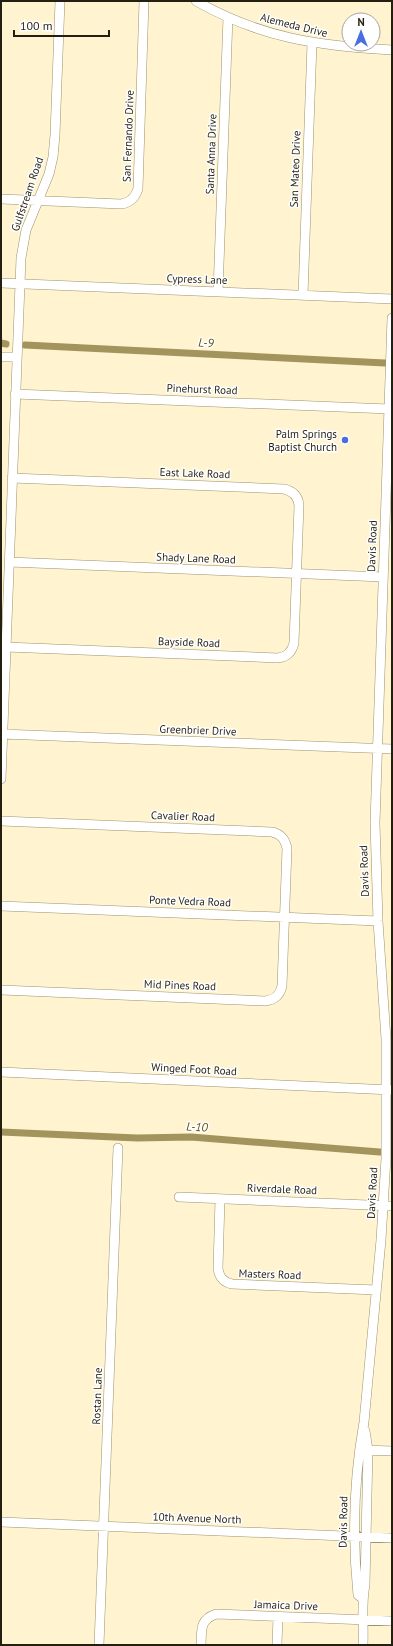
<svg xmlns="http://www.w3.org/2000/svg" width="393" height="1646" font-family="'PT Sans',sans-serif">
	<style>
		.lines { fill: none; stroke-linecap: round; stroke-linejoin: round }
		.canal { stroke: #a3945e; stroke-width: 7 }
		.minor-casing { stroke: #9c926f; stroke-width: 10 }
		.minor { stroke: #fff; stroke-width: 9 }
		.poi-dot { fill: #486fe2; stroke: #fff; stroke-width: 1.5 }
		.labels { text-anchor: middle; stroke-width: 3; stroke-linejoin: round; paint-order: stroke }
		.street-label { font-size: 11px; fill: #231f11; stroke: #fff }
		.poi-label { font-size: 11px; fill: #231f11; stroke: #fff; text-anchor: end }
		.water-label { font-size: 12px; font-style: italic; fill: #62520f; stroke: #fff }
	</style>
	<rect width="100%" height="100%" fill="#fff4cf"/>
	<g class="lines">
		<path class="canal" d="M1,343L6,344
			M25,345L385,363
			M1,1132L137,1138L191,1137L392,1153"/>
		<defs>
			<path id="minor" d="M196,1C261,38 318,46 392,50
				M1,199L121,204C130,203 135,198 138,189L144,1
				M1,283L392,299
				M218,292L228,17
				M303,295L312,43
				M1,357H16
				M15,394L389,409
				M9,562L383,577
				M1,649L6,647L278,658C287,657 292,652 294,643L299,505C298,496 293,491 284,489L12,478
				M1,734L392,749
				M1,779L21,258L26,230L49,174L53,157L55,135L60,1
				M1,821L272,832C281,834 285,839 287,848L282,986C280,995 275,1000 265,1001L1,990
				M1,906L378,921
				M1,1072L392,1090
				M179,1197L392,1206
				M220,1199L218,1268C219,1277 223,1282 232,1284L376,1290
				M363,1450L392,1451
				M1,1522L392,1538
				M362,1598L358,1595C352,1537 354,1478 364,1422L381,1240L386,1158V1039L378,921L375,823L392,318
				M99,1645L118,1148
				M201,1645C202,1630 199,1620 216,1614L392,1621
				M277,1645L278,1617
				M363,1645C364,1625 361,1604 365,1585L368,1450L365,1431"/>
		</defs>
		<use href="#minor" class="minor-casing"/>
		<use href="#minor" class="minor"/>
	</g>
	<circle class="poi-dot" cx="345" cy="440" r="4"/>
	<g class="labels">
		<g class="street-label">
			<text transform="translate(294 25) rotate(14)" y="4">Alemeda Drive</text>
			<text transform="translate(128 136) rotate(-88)" y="4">San Fernando Drive</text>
			<text transform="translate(211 154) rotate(-88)" y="4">Santa Anna Drive</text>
			<text transform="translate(295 169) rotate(-88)" y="4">San Mateo Drive</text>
			<text transform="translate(27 194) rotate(-71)" y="4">Gulfstream Road</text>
			<text transform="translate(197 279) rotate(2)" y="4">Cypress Lane</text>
			<text transform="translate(202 389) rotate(2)" y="4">Pinehurst Road</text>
			<text transform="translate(195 473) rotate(2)" y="4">East Lake Road</text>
			<text transform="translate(372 546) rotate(-88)" y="4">Davis Road</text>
			<text transform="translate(196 558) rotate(2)" y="4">Shady Lane Road</text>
			<text transform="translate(189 642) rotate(2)" y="4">Bayside Road</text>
			<text transform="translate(198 730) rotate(2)" y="4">Greenbrier Drive</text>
			<text transform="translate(183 816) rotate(2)" y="4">Cavalier Road</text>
			<text transform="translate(364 871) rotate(-92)" y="4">Davis Road</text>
			<text transform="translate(190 901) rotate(2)" y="4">Ponte Vedra Road</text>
			<text transform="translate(180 985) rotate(2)" y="4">Mid Pines Road</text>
			<text transform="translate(194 1069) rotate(3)" y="4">Winged Foot Road</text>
			<text transform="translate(282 1189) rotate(2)" y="4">Riverdale Road</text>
			<text transform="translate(372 1193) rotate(-87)" y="4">Davis Road</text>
			<text transform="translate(270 1274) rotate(2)" y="4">Masters Road</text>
			<text transform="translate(97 1396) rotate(-88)" y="4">Rostan Lane</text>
			<text transform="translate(197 1518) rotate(2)" y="4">10th Avenue North</text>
			<text transform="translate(343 1522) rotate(-89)" y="4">Davis Road</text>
			<text transform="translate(286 1605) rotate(2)" y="4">Jamaica Drive</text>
		</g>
		<g class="poi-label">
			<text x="337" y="438">Palm Springs<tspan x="337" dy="13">Baptist Church</tspan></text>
		</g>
		<g class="water-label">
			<text transform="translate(206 343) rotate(3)" y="4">L-9</text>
			<text transform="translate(197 1127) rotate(3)" y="4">L-10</text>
		</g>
	</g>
	<rect width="393" height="1646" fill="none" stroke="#231f11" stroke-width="4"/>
	<g transform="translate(361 32)"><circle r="19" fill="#ffffff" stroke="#a7a5a0"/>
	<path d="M0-3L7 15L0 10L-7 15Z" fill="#486fe2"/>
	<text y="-6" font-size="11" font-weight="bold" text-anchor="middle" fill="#231f11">N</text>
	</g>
	<path d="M14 30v6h95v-6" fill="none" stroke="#231f11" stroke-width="2"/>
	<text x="20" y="30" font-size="12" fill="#231f11" stroke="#ffffff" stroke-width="3" paint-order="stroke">100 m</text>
</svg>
